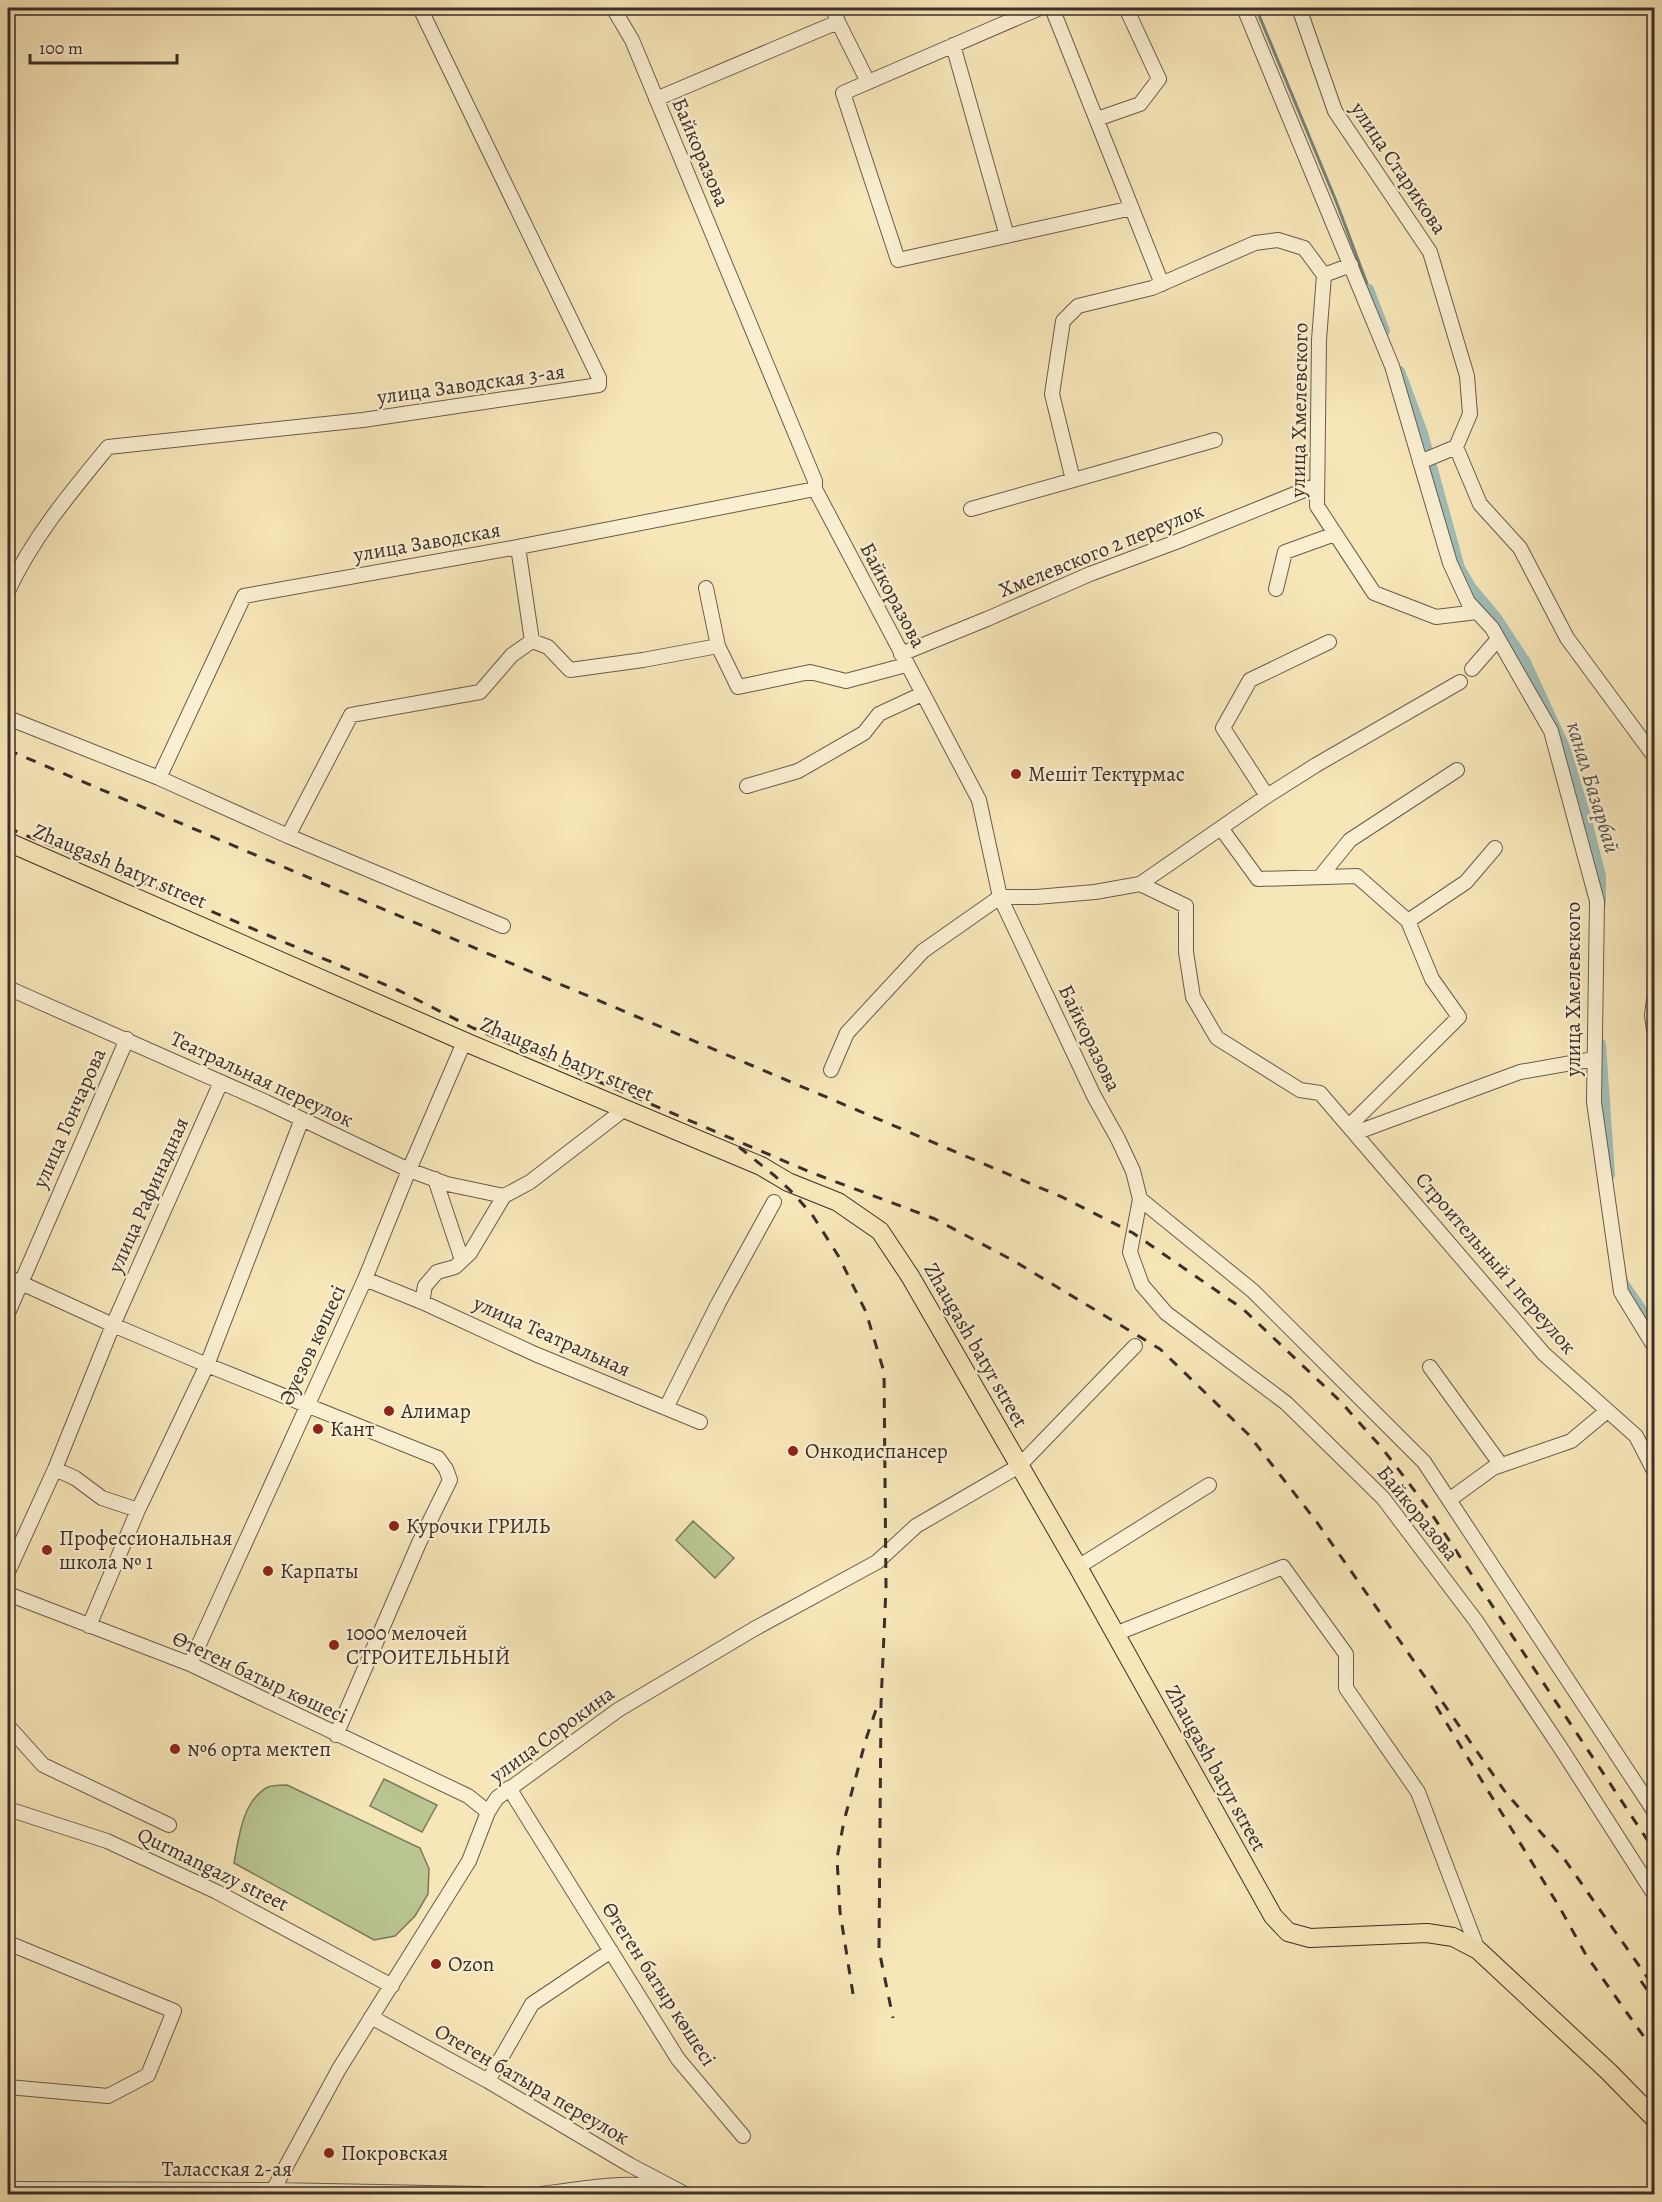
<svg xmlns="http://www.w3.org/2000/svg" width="1662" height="2202" font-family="Alegreya,serif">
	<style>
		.green { fill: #b9c691; stroke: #7a7a5d; stroke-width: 1.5 }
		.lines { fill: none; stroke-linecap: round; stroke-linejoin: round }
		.stream { stroke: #77847e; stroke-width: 3 }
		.canal { stroke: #9fbdb7; stroke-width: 10 }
		.minor-casing { stroke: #6a5c4d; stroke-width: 16 }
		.major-casing { stroke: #3b2e29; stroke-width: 20 }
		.minor { stroke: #faefd1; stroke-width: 14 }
		.major { stroke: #f7e6b8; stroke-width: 18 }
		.rail { stroke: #3b2e29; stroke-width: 3; stroke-dasharray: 10 10; stroke-linecap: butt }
		.poi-dot { fill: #8f2418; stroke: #faefd1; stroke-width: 2 }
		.labels { text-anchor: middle; stroke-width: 4.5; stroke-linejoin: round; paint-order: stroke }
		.street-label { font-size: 21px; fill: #3b2e29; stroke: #faefd1 }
		.poi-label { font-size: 21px; fill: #3b2e29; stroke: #faefd1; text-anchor: start }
		.water-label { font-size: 22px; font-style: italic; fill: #54524c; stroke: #faefd1 }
	</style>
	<rect width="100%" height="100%" fill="#f7e6b8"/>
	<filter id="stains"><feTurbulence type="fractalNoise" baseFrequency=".00333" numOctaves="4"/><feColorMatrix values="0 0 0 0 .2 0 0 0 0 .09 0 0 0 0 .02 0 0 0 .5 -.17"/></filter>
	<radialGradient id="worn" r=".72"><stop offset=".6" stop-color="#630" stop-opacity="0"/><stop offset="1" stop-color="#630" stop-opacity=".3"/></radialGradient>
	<path class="green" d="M693,1521L734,1558L715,1578L676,1540Z
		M384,1779L437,1805L422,1832L370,1806Z
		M287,1785L420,1848L429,1869L428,1894L415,1916L395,1936L374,1940L234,1863C239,1837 242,1801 268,1787C273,1785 282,1785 287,1785Z"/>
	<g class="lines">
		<path class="stream" d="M1256,8L1336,201L1369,289"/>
		<path class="canal" d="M1369,289L1385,331
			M1400,371L1423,433L1460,568L1472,588L1497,618L1526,662L1565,747L1585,813L1601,876V903
			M1601,1044L1610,1175
			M1622,1277L1623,1282L1654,1327"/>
		<defs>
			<path id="minor" d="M613,8L632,40L815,481V489L979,800L1000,897L1094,1096L1118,1139L1133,1171L1140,1199L1130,1252L1142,1285L1166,1313L1286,1403L1383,1498L1476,1621L1562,1750L1654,1894
				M1040,8L843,93L898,260L1132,208
				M1052,8L1162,284
				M1244,8L1392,366L1450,563L1468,602L1492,628L1551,731L1597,901L1594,1102L1621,1292L1654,1346
				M1299,8L1335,111L1430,252L1467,376L1470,414L1456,447L1480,504L1520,548L1567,638L1654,756
				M838,22L868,82
				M953,45L1007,236
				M656,99L838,22L833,8
				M1097,119L1140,104L1159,79L1126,8
				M1351,265L1324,275L1319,340L1317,506L1374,593L1436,617L1477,612
				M1420,462L1456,447
				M1073,480L1052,394L1063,321L1078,306L1152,288L1255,243L1278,240L1304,248L1324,275
				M971,509L1215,440
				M518,547L532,641
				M706,588L718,646
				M1276,589L1285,552L1335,534
				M8,591C33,537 71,492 108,447L363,420L599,385V378L420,8
				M901,654L987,619L1090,574L1176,542L1317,485
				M1472,669L1498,639
				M8,718L159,778L288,836L503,926
				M159,778L244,596L518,547L815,489
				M747,786L798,771L864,733L879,714L922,694
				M1267,796L1223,728L1250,680L1329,642
				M1221,828L1258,879L1357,876L1408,921L1432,979L1459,1017L1349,1126
				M288,836L351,715L480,692L512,655L532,641L548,647L570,670L643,660L718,646L738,687L810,672L846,681L906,665
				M1320,877L1350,840L1457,770
				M1140,884L1186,906V952L1193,997L1217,1038L1300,1090L1320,1093L1544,1354L1636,1436L1654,1471
				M1408,921L1466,882L1495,848
				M8,988L266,1102L409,1170L447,1184L504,1196
				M1654,1000L1652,1015L1654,1030
				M831,1070L847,1033L923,951L1000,897H1036L1095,892L1140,884L1267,796L1316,765L1460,682
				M1355,1133L1520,1072L1594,1059
				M435,1179L462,1260
				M1140,1199L1253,1291L1424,1462L1654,1811
				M8,1277L113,1325L207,1365L438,1458L446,1469L450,1480L419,1543L336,1735
				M365,1279L422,1302L535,1354L700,1422
				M422,1302L425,1286L437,1272L455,1267L470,1253L504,1196L530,1182L626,1108
				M8,1313L127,1039
				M1430,1367L1501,1465
				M666,1408L719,1302L774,1202
				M55,1469L75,1478L102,1498L138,1510
				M1449,1500L1493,1468L1571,1441L1607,1411
				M1078,1567L1209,1485
				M8,1572L55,1469L113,1325L221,1082
				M8,1594L190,1664L468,1796L488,1812
				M89,1626L138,1510L207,1365L302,1119
				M1115,1634L1283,1567L1346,1654V1688L1418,1792L1478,1950
				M190,1664L365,1279L409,1170L465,1040
				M8,1726L43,1765L169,1825
				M509,1788L678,2059L743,2136
				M8,1809L107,1841L217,1892L392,1986
				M8,1943L174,2011L148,2075L108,2096L8,2087
				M371,2017L488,2081L630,2165L685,2194
				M488,2081L532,2004L611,1951
				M8,2189L273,2190L482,2194
				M271,2194L339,2069L469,1861L488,1812L497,1798L618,1710L754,1629L877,1562L916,1526L1019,1466L1135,1346
				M542,2194C583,2188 623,2181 664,2187"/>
			<path id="major" d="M8,842L470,1044L761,1166L788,1182L838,1202L880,1231L910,1276L1078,1567L1273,1916L1288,1932L1310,1938L1427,1933L1453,1937L1478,1950L1609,2072L1654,2118"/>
		</defs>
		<use href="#minor" class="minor-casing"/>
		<use href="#major" class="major-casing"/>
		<use href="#minor" class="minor"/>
		<use href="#major" class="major"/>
		<path class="rail" d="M8,750L1062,1197L1133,1233L1243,1309L1339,1400L1382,1448L1427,1507L1654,1850
			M8,828L168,893L400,991L473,1028L810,1172L935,1219L1014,1261L1160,1349L1248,1434L1316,1521L1506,1793L1565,1860L1654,1987
			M739,1147L775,1176L793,1193L813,1216L839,1257L866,1312L884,1372L886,1587L881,1704L879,1950L893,2018
			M1436,1706L1560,1908L1586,1955L1654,2051
			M1641,1981L1654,2000
			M853,1994L840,1912L837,1858L844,1821L866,1739L878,1704"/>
	</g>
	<g class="poi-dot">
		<circle cx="1016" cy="774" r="6"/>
		<circle cx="389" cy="1411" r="6"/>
		<circle cx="318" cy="1429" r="6"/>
		<circle cx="793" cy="1451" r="6"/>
		<circle cx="394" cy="1526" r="6"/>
		<circle cx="47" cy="1550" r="6"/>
		<circle cx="268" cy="1571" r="6"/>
		<circle cx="334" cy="1645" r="6"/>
		<circle cx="175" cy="1749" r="6"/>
		<circle cx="436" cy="1964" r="6"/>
		<circle cx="329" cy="2153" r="6"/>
	</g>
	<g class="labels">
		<g class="street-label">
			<text transform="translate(701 152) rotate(67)" y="7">Байкоразова</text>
			<text transform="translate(1399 168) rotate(56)" y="7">улица Старикова</text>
			<text transform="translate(471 384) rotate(-8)" y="7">улица Заводская 3-ая</text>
			<text transform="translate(1299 410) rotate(-89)" y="7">улица Хмелевского</text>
			<text transform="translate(427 542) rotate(-10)" y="7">улица Заводская</text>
			<text transform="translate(1101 550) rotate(-22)" y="7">Хмелевского 2 переулок</text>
			<text transform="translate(893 595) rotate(62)" y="7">Байкоразова</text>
			<text transform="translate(120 866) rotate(23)" y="7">Zhaugash batyr street</text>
			<text transform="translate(1573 989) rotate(-90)" y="7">улица Хмелевского</text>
			<text transform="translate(1090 1038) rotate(64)" y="7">Байкоразова</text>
			<text transform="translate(567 1059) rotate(23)" y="7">Zhaugash batyr street</text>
			<text transform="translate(262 1079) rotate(25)" y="7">Театральная переулок</text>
			<text transform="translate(69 1118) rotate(-66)" y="7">улица Гончарова</text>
			<text transform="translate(148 1195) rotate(-66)" y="7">улица Рафинадная</text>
			<text transform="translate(1496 1263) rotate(49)" y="7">Строительный 1 переулок</text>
			<text transform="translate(552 1336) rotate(24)" y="7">улица Театральная</text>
			<text transform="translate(312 1345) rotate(-65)" y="7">Әуезов көшесі</text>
			<text transform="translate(976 1345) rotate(60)" y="7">Zhaugash batyr street</text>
			<text transform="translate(1418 1513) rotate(51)" y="7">Байкоразова</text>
			<text transform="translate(260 1677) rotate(25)" y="7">Өтеген батыр көшесі</text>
			<text transform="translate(552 1734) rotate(-36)" y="7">улица Сорокина</text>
			<text transform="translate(1216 1768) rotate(61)" y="7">Zhaugash batyr street</text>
			<text transform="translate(213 1869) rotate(26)" y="7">Qurmangazy street</text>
			<text transform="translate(659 1984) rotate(57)" y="7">Өтеген батыр көшесі</text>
			<text transform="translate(532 2084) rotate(30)" y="7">Отеген батыра переулок</text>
			<text x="227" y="2176">Таласская 2-ая</text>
		</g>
		<g class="poi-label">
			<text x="1028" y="781">Мешіт Тектұрмас</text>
			<text x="401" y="1418">Алимар</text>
			<text x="330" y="1436">Кант</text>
			<text x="805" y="1458">Онкодиспансер</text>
			<text x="406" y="1533">Курочки ГРИЛЬ</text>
			<text x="59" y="1545">Профессиональная<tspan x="59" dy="24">школа № 1</tspan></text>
			<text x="280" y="1578">Карпаты</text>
			<text x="346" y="1640">1000 мелочей<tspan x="346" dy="24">СТРОИТЕЛЬНЫЙ</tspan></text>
			<text x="187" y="1756">№6 орта мектеп</text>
			<text x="448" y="1971">Ozon</text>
			<text x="341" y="2160">Покровская</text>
		</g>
		<g class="water-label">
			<text transform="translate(1594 787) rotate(73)" y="8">канал Базарбай</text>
		</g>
	</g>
	<rect width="1662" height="2202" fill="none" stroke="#f7e6b8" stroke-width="30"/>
	<rect x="9" y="9" width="1644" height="2184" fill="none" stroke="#3b2e29" stroke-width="3"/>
	<rect x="15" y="15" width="1632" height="2172" fill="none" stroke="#3b2e29" stroke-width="1.5"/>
	<path d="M30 54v9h147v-9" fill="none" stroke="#3b2e29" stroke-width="3"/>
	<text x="39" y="54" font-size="18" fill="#3b2e29" stroke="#faefd1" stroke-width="4.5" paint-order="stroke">100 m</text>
	<rect width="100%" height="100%" filter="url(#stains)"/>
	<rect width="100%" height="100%" fill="url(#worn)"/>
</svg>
